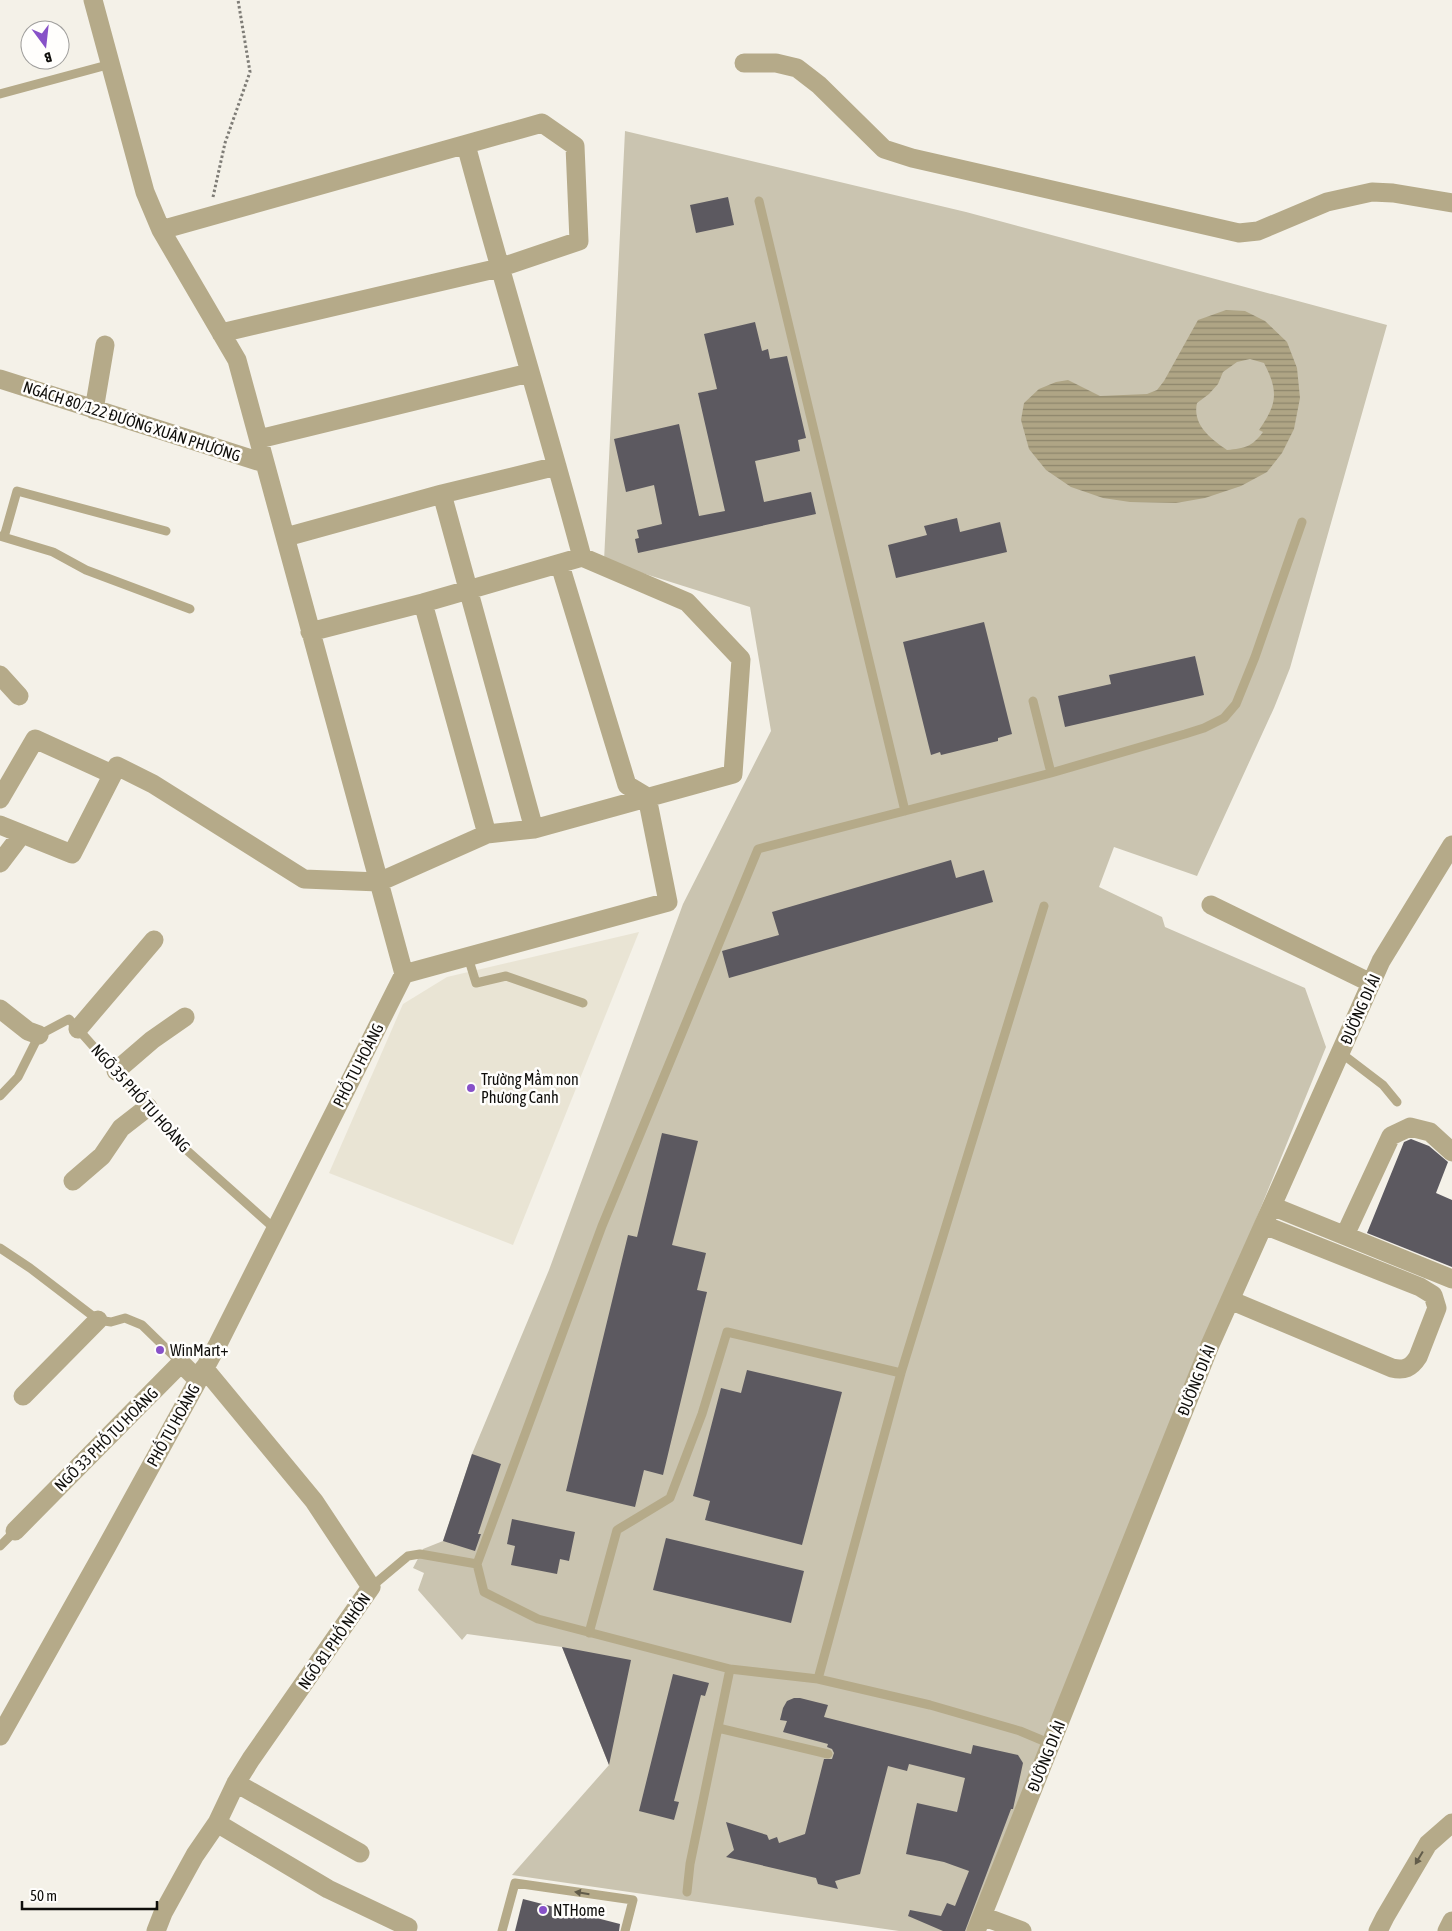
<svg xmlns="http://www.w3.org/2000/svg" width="1452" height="1931" font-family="'Asap Condensed',sans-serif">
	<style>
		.built { fill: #e9e4d4 }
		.green { fill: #cac4b0 }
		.water { fill: url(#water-rules); fill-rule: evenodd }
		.building { fill: #5c5960 }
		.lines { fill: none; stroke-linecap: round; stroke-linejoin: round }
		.path { stroke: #7e7c76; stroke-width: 3; stroke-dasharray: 2.5 2.5; stroke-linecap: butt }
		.lane { stroke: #b5aa89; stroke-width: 9 }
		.street { stroke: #b5aa89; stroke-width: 19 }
		.oneway { fill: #625c4a }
		.poi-dot { fill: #8751c8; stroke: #fffefc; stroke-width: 2 }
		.labels { text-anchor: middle; stroke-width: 5; stroke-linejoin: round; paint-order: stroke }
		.street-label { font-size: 16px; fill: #0f0e0b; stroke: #fffefc }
		.poi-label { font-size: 16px; fill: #0f0e0b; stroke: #fffefc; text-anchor: start }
	</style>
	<defs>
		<pattern id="water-rules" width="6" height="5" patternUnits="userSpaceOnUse" patternTransform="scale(1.25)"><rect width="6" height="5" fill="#afa585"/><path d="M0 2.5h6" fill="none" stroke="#8d856b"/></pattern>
	</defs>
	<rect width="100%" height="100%" fill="#f4f1e8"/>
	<path class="built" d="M639,932L513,1245L329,1173L403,1004L447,977Z"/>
	<path class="green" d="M625,131L966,212L1387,325L1290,668L1274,708L1197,876L1114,847L1099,887L1162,917L1165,927L1305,988L1326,1047L967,1931H899L512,1875L609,1765L562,1647L467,1634L462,1640L418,1590L424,1573L413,1568L423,1549L443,1541L472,1454L549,1270L683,904L771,731L750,607L604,561Z"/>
	<path class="water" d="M1226,310L1245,311L1265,321L1287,342L1297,368L1300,398L1294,429L1282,453L1267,472L1241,486L1205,498L1176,503L1130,502L1103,498L1071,487L1046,470L1029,449L1021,420L1024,403L1039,389L1056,382L1068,380L1100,396L1147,394L1157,390L1164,381L1198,320ZM1250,359L1264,363C1279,392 1277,404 1259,430L1263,432C1252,447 1245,448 1227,450C1211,439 1192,425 1197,403L1209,394L1218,384L1223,372L1237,362Z"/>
	<path class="building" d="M728,197L734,225L696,233L690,205Z
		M755,322L762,351L768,349L770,359L787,356L806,438L798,440L800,451L755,461L764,502L811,492L816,514L638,553L635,539L639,538L637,530L662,524L654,485L626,492L614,439L679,424L699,516L725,511L698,393L717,389L704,334Z
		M957,518L960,532L1000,522L1007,552L896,578L888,545L927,535L924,526Z
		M984,622L1012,734L998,738V741L941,755L940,752L931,755L903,642Z
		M1195,656L1204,695L1065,727L1058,696L1111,684L1109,675Z
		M951,860L956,878L984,870L993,902L729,978L722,951L779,935L772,912Z
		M662,1133L698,1141L672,1245L706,1253L697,1290L707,1292L663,1475L644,1470L635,1507L566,1491L628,1235L637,1237Z
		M1411,1139L1429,1146L1448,1162L1436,1193L1452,1200V1267L1367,1233L1404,1142Z
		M747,1370L842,1392L802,1545L705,1520L710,1501L693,1496L721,1388L741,1393Z
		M472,1454L501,1464L478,1534H481L475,1551L443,1541Z
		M512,1519L575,1532L569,1561L560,1559L557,1574L511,1565L515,1546L507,1544Z
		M666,1538L804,1571L791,1623L653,1590Z
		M562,1647L631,1660L609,1765Z
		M673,1674L709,1683L705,1696L701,1695L674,1801L679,1802L674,1820L639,1811Z
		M794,1698H800L828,1705L824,1717L971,1754L973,1745L1018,1755L1023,1763L1013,1809H1011L965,1931H943L908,1916L910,1910L941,1916L947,1903L955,1906L969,1871L944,1862L906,1854L917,1803L957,1812L965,1778L909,1764L907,1771L888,1766L860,1874L835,1881L838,1889L818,1884L816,1878L726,1857L734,1850L726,1822L767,1835L769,1840L777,1837L779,1843L805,1834L824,1759H832L834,1753L832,1749L827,1747L828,1744L783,1732L787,1721L780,1720L783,1708L787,1701Z
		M523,1899L620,1924L619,1931H515Z"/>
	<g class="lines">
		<path class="path" d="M213,197L225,143L250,72L238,0"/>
		<path class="lane" d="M0,94L111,64
			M759,201L905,811
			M0,536L53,552L86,570L190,609
			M4,537L17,491L166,531
			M1033,701L1051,773
			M468,957L476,983L506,976L583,1003
			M1341,1053L1383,1085L1397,1102
			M0,1096L18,1077L39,1035L69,1019L182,1146L275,1229
			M0,1248L30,1268L98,1320L111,1322L125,1318L142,1325L181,1363
			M0,1546L15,1531
			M477,1564L602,1226L758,849L1051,773L1185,734L1204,728L1224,718L1236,704L1255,657L1302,522
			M371,1587L408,1556L420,1554L477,1564L484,1592L538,1619L730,1669L818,1679L930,1705L1020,1731L1051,1744
			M589,1633L617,1530L670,1498L702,1414L727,1332L901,1373
			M818,1679L901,1373L1044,906
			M718,1728L828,1754
			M687,1892L690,1864L730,1669
			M502,1931L515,1883L633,1900L625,1931"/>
		<path class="street" d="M93,0L145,192L161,230L237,360L404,974
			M744,63H776L797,68L819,85L884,149L912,158L1239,233L1258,231L1327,202L1372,192L1393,193L1452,203
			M466,145C503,283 545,419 582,557
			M161,230L542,123L575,146L579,241L499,268L221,333
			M0,379L264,463
			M94,410L105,345
			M259,439L529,373
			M442,494L534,829
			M286,537L442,494L557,466
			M423,603L487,834
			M0,675L19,696
			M0,799L35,739L112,774
			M0,825L72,854L117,766L153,784L304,879L379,882L487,834L534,829L733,774L741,659L687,602L582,557L423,603L310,632
			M0,863L22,834
			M1211,905L1371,983
			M404,974L668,902L647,797L627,785L560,565
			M0,1009L28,1031L39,1035
			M78,1029L154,940
			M116,1071L152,1040L185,1017
			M73,1181L102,1156L121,1128L148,1107
			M1272,1206L1452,1279
			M1345,1235L1391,1136L1410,1127L1430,1132L1452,1152
			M1230,1300L1392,1368C1404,1371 1411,1368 1418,1357L1437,1308L1433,1295L1420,1287L1264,1225
			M23,1396L98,1320
			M15,1531L181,1363L198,1380
			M0,1736L107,1546L218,1344L404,974
			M236,1783L360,1853
			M217,1823L328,1889L408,1927
			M982,1916L1022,1931
			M156,1931L163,1913L195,1855L217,1823L236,1783L251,1759L371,1587L314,1501L204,1368
			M976,1931L1210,1345L1381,961L1452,845
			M1378,1931L1385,1917L1428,1844L1452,1823
			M1447,1931L1452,1921"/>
	</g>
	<defs><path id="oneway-solid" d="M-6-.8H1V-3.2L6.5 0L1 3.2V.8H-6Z" transform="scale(1.25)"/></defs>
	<g class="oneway">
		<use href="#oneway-solid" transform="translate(1419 1858) rotate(121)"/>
		<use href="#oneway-solid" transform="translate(582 1893) rotate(-171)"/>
	</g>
	<g class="poi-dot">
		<circle cx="471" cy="1088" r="5"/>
		<circle cx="160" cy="1350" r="5"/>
		<circle cx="543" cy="1910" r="5"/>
	</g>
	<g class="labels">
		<g class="street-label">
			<text transform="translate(132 421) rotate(18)" y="6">NGÁCH 80/122 ĐƯỜNG XUÂN PHƯƠNG</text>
			<text transform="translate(1360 1009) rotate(-66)" y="6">ĐƯỜNG DI ÁI</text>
			<text transform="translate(358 1065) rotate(-63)" y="6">PHỐ TU HOÀNG</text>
			<text transform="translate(141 1098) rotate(48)" y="6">NGÕ 35 PHỐ TU HOÀNG</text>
			<text transform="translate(1196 1380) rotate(-68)" y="6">ĐƯỜNG DI ÁI</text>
			<text transform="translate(173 1425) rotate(-61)" y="6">PHỐ TU HOÀNG</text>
			<text transform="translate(106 1439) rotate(-45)" y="6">NGÕ 33 PHỐ TU HOÀNG</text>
			<text transform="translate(334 1641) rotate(-55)" y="6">NGÕ 81 PHỐ NHỔN</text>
			<text transform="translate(1046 1756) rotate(-68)" y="6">ĐƯỜNG DI ÁI</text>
		</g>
		<g class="poi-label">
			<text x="481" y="1085">Trường Mầm non<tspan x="481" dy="18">Phương Canh</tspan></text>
			<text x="170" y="1356">WinMart+</text>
			<text x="553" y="1916">NTHome</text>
		</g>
	</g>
	<g transform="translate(45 45) rotate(165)"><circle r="24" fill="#fffefc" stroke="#9f9e9c"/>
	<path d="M0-4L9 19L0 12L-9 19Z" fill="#8751c8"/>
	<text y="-8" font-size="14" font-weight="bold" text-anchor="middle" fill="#0f0e0b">B</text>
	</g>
	<path d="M22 1901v8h135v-8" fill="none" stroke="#0f0e0b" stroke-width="2.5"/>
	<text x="30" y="1901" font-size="15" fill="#0f0e0b" stroke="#fffefc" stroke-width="4" paint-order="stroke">50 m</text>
</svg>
